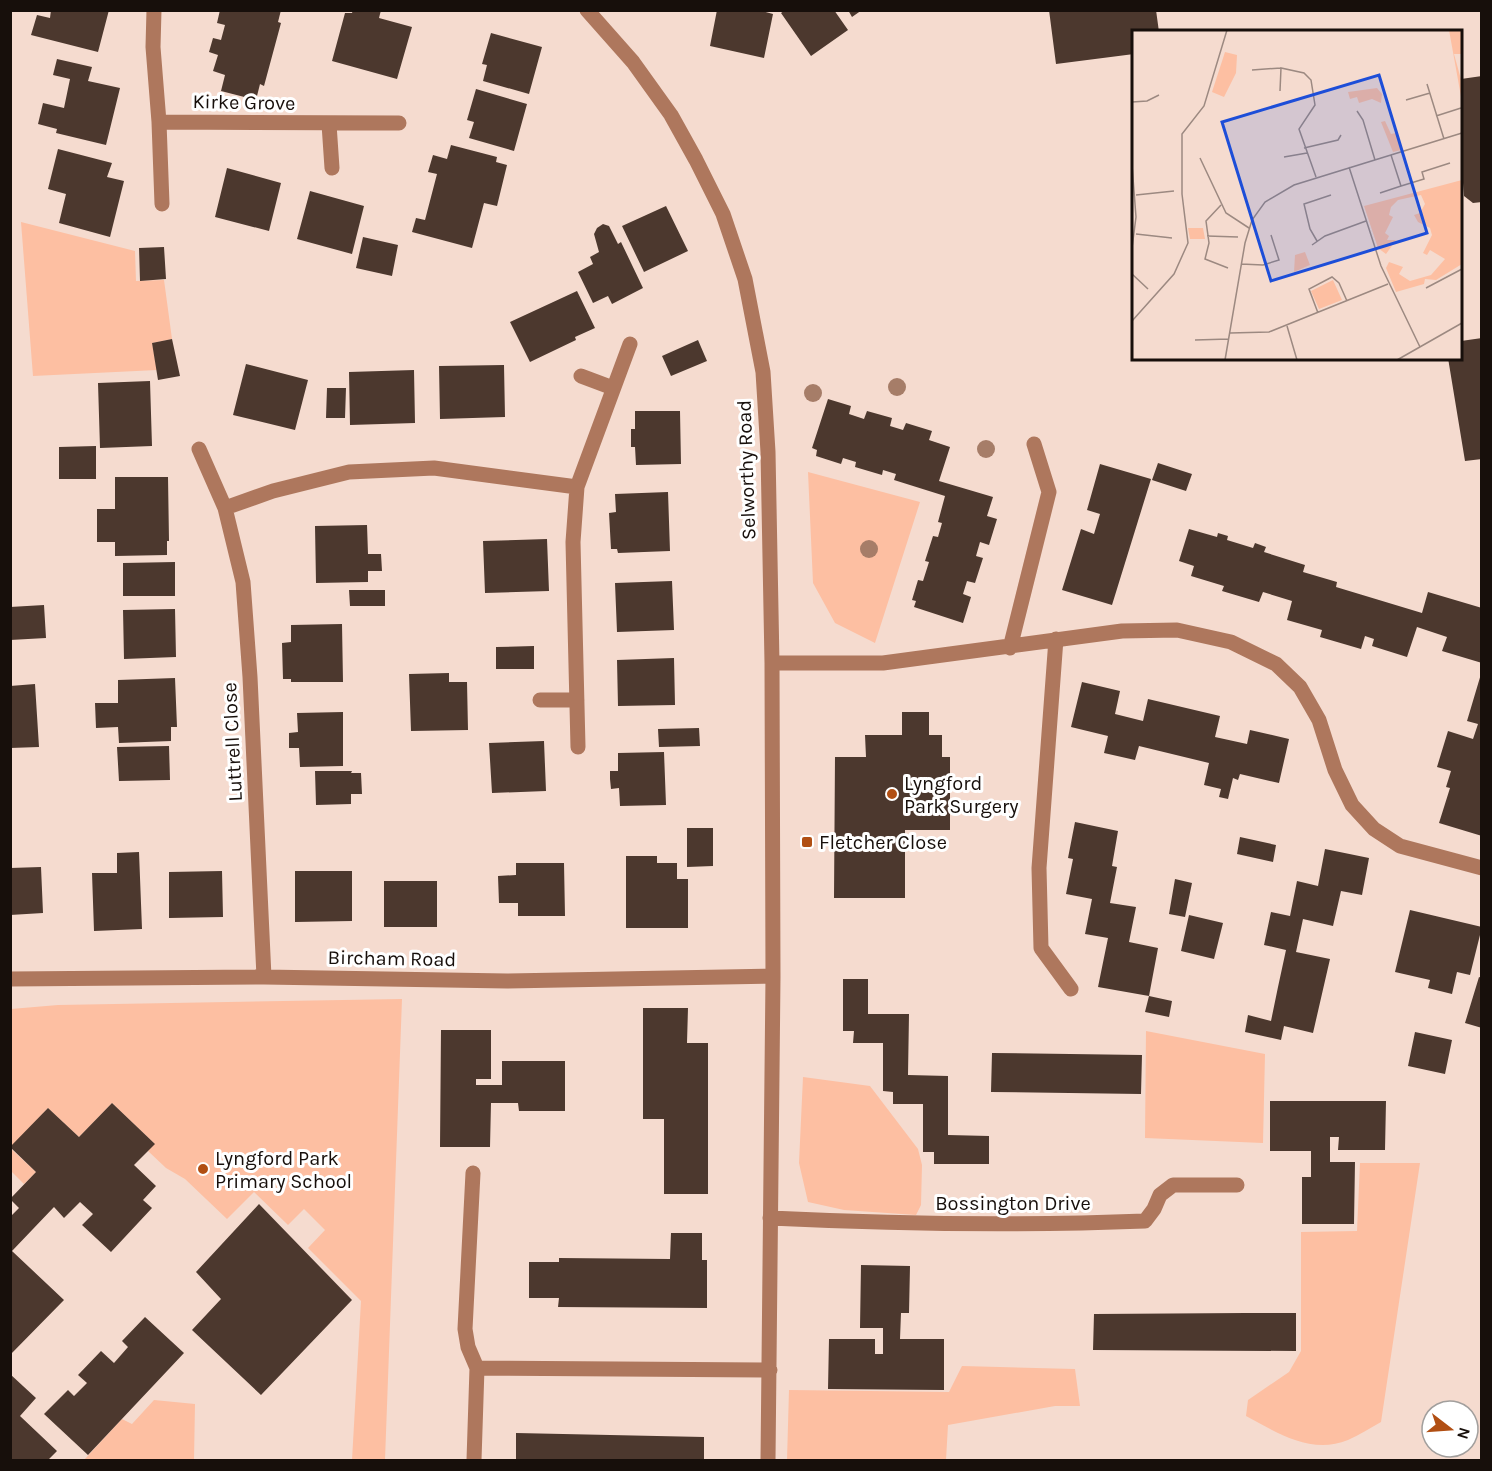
<svg xmlns="http://www.w3.org/2000/svg" width="1492" height="1471" font-family="Karla,sans-serif">
	<style>
		.green { fill: #fdbfa2 }
		.building { fill: #4c382e }
		.lines { fill: none; stroke-linecap: round; stroke-linejoin: round }
		.minor { stroke: #ae775d; stroke-width: 15 }
		.tree { fill: #a67d68 }
		.poi-dot { fill: #b14f13; stroke: #fff; stroke-width: 2 }
		.labels { text-anchor: middle; stroke-width: 6; stroke-linejoin: round; paint-order: stroke }
		.street-label { font-size: 20px; fill: #170f0b; stroke: #fff }
		.poi-label { font-size: 20px; fill: #170f0b; stroke: #fff; text-anchor: start }
		.inset-road { fill: none; stroke: #9c8981; stroke-width: 1.5 }
		.view { fill: #1d4ed8; fill-opacity: 0.15; stroke: #1d4ed8; stroke-width: 3 }
		.inset-edge { fill: none; stroke: #170f0b; stroke-width: 3 }
	</style>
	<rect width="100%" height="100%" fill="#f5dbcf"/>
	<path class="green" d="M21,222L135,251L136,281L164,280L172,339L152,343L157,370L33,376Z
		M808,472L920,502L875,643L835,623L813,583Z
		M402,999L385,1460H352L361,1301L308,1248L325,1230L304,1209L288,1225L254,1192L227,1219L185,1179L166,1168L148,1151L154,1143L112,1103L79,1137L48,1108L11,1147V1009L58,1005Z
		M1146,1031L1265,1054L1263,1143L1145,1138Z
		M803,1077L870,1086L918,1149L922,1165L921,1205L916,1215L844,1210L808,1202L799,1163Z
		M10,1148L36,1172L24,1184L11,1171Z
		M1360,1163H1420L1381,1422C1370,1428 1359,1435 1348,1440C1311,1455 1278,1433 1246,1416L1248,1400L1289,1372L1301,1351V1232L1357,1231Z
		M962,1366L1075,1369L1080,1406H1055L948,1425L946,1460H787L789,1390L949,1392Z
		M154,1400L195,1404L194,1460H84L122,1419L132,1424Z"/>
	<path class="building" d="M51,10H109L98,52L31,35L37,15L50,18Z
		M220,10H281L278,22L281,23L264,86L260,84L256,100L221,91L225,75L213,71L218,55L209,52L213,38L221,40L225,25L217,23Z
		M353,10H381L379,18L412,27L397,79L332,61L345,13H352Z
		M717,10H758L773,14L764,58L710,46Z
		M785,10H834L848,30L811,56L781,13Z
		M848,10H862L852,17Z
		M1049,10H1156L1159,32H1134V54L1056,64Z
		M491,33L542,47L529,94L483,81L487,65L482,64Z
		M57,59L92,67L88,81L120,88L106,145L56,133L57,129L38,124L43,103L64,108L70,79L53,75Z
		M1482,76V202L1473,203L1464,196L1463,183H1461V124H1462L1461,79Z
		M476,89L527,104L514,151L469,138L474,122L467,120Z
		M451,145L497,157L496,162L507,165L497,206L484,203L472,248L412,232L416,218L425,220L437,174L428,172L433,155L447,159Z
		M58,149L112,163L107,177L124,181L110,237L59,223L66,194L48,189Z
		M227,168L281,183L269,231L215,217Z
		M310,191L364,206L352,254L297,239Z
		M666,206L688,251L644,272L622,226Z
		M603,224L609,226L618,244L621,242L643,288L612,304L608,296L593,303L578,272L593,264L590,257L599,252L594,234L597,228Z
		M363,237L398,245L392,276L356,268Z
		M164,247L166,279L140,281L139,248Z
		M577,291L595,328L575,337L576,340L530,362L510,322Z
		M1482,338V459L1465,461L1448,358H1461V341Z
		M172,339L180,376L158,380L152,343Z
		M698,340L707,361L671,376L662,356Z
		M246,364L308,380L295,430L233,415Z
		M504,365L505,417L440,419L439,366Z
		M414,370L415,423L350,425L349,372Z
		M150,381L152,446L100,448L98,383Z
		M327,388H346L345,418H326Z
		M828,399L851,406L849,414L864,419L867,411L892,418L890,426L903,430L906,423L932,431L929,440L950,447L939,481L993,497L987,516L997,519L989,545L980,542L976,556L983,558L975,583L967,581L963,594L971,597L963,623L914,607L916,601L912,600L918,580L923,581L929,562L925,561L933,536L938,537L942,523L938,522L945,496L894,480L896,474L883,470L882,475L855,467L856,462L843,458L841,464L816,456L817,450L812,448Z
		M635,411H680L681,464L636,465L635,447H631V429H635Z
		M96,446V479H59V447Z
		M1158,463L1192,474L1186,491L1152,480Z
		M1100,464L1151,479L1112,605L1062,590L1081,529L1094,534L1100,514L1087,510Z
		M115,477H168L169,541H167V555L115,556V542H97V509H115Z
		M668,492L670,551L618,553L617,549H611L609,513L616,512L615,494Z
		M367,525L368,554H381L382,571H368V582L316,583L315,526Z
		M1189,529L1217,537L1218,533L1228,536L1227,540L1253,548L1255,543L1266,547L1264,552L1305,565L1303,572L1337,582L1336,587L1422,613L1428,592L1482,608V663L1442,651L1447,637L1417,627L1407,657L1372,646L1374,639L1365,636L1361,649L1320,637L1322,630L1287,620L1292,601L1263,592L1259,602L1222,591L1224,586L1191,576L1194,566L1179,561Z
		M547,539L549,591L485,593L483,541Z
		M175,562V596H123V563Z
		M672,581L674,630L617,632L615,583Z
		M349,590H385V606H350Z
		M44,605L46,638L10,640V607Z
		M175,609L176,657L124,659L123,610Z
		M342,624L343,682H291V679H283L282,643L291,642V625Z
		M534,646V669H496V647Z
		M674,658L675,705L618,706L617,660Z
		M449,673V682H467L468,730L411,731L409,674Z
		M1481,674L1482,792L1480,798H1482V836L1439,823L1450,788L1446,787L1451,771L1437,767L1448,731L1473,739L1478,724L1467,721Z
		M175,678L177,727H171V741L119,743L118,727L96,728L95,703H118V680Z
		M1082,682L1120,691L1115,714L1143,721L1148,699L1220,716L1215,737L1247,744L1250,730L1289,739L1279,783L1240,774L1238,780L1233,778L1228,799L1219,797L1221,789L1204,785L1209,763L1139,746L1135,760L1104,753L1108,736L1071,727Z
		M35,684L39,747L10,748V686Z
		M343,712V766L300,767L299,748H289V733L298,732L297,713Z
		M902,712H929V735H942V757H950V830H905V898H834L835,757H866L865,735H902Z
		M699,728L700,746L659,747L658,729Z
		M544,741L546,791L492,793L489,743Z
		M169,746L170,780L119,781L117,747Z
		M664,752L666,805L620,806L619,788L611,789L610,779V771H618V753Z
		M315,771H352L351,773H361L362,794H351V804L316,805Z
		M1075,822L1118,831L1112,866L1117,867L1110,903L1136,907L1129,942L1158,948L1149,996L1098,987L1108,938L1085,934L1092,899L1066,894L1073,859L1068,858Z
		M687,828H713V866L687,867Z
		M1240,837L1276,845L1273,862L1237,854Z
		M1325,849L1369,858L1362,895L1341,891L1333,926L1303,919L1296,952L1330,959L1313,1033L1284,1026L1281,1040L1245,1032L1248,1015L1271,1021L1278,987L1286,950L1264,945L1271,912L1290,916L1297,881L1318,886Z
		M139,852L142,929L94,931L92,873H117V853Z
		M626,856H657V863H677V879H688V928H626Z
		M516,863H564L565,916H518V903H499L498,876L516,875Z
		M41,867L43,913L10,915V868Z
		M222,871L223,917L169,918V872Z
		M295,871H352V921L295,922Z
		M1175,879L1192,883L1185,917L1169,914Z
		M384,881H437V927H384Z
		M1410,910L1482,927L1470,975L1457,972L1452,994L1428,988L1430,980L1395,972Z
		M1189,915L1223,923L1214,959L1181,951Z
		M1479,977L1482,978V1028L1465,1023Z
		M843,979H868V1014H909L908,1075L948,1076V1135L989,1136V1164H934V1152H923V1104H893V1092L883,1091V1043H853L854,1031H843Z
		M1149,996L1172,1001L1169,1017L1145,1012Z
		M643,1008H688L687,1043H708V1194H664V1119H643Z
		M441,1030H491V1079H476V1085H502V1061H565V1111H519L518,1103H491L490,1147H440Z
		M1415,1032L1452,1040L1445,1074L1408,1066Z
		M992,1053L1142,1055L1141,1094L991,1092Z
		M1270,1101H1386L1385,1150H1338L1339,1137H1330V1162H1355L1354,1224H1302V1177H1311V1151H1270Z
		M112,1103L155,1144L134,1165L156,1186L143,1200L152,1208L111,1252L82,1225L93,1214L80,1202L64,1218L54,1207L12,1251L64,1300L10,1355V1217L19,1208L10,1199L36,1172L10,1147L48,1108L79,1137Z
		M259,1204L352,1300L261,1395L192,1330L221,1299L196,1272Z
		M671,1233H702V1260H707V1308L558,1307L559,1298H529V1262H559V1258L670,1259Z
		M861,1265L910,1266L909,1313H901L900,1339H944V1390L828,1389L829,1339H875V1354H883V1328H860Z
		M1246,1313H1296V1351L1093,1350L1094,1314Z
		M145,1317L184,1353L88,1455L44,1414L68,1390L74,1396L87,1383L78,1375L101,1351L114,1363L128,1347L122,1341Z
		M10,1374L36,1398L20,1416L57,1451L48,1460H10Z
		M516,1433L704,1437V1460H516Z"/>
	<g class="lines">
		<path class="minor" d="M154,10L153,47L159,122L399,123
			M587,10L633,62L671,115L696,160L723,214L745,279L763,372L768,452L772,663L773,976L768,1460
			M159,122L162,204
			M329,124L332,168
			M581,376L613,388
			M199,449L225,508L243,582L250,677L264,977
			M577,487L630,344
			M225,508L273,491L349,472L434,468L577,487L573,542L578,747
			M1056,639L1039,868L1041,948L1071,989
			M1010,648L1049,492L1034,444
			M772,663H883L1122,631L1177,630L1231,642L1276,664L1300,687L1319,720L1335,770L1352,805L1374,829L1400,846L1482,868
			M540,700H577
			M10,979L264,977L507,981L773,976
			M473,1173L465,1329L468,1347L477,1368
			M770,1218C895,1224 1020,1226 1145,1221L1154,1209L1160,1195L1173,1185H1237
			M474,1460L477,1368L770,1370"/>
	</g>
	<g class="tree">
		<circle cx="897" cy="387" r="9"/>
		<circle cx="813" cy="393" r="9"/>
		<circle cx="986" cy="449" r="9"/>
		<circle cx="869" cy="549" r="9"/>
	</g>
	<g class="poi-dot">
		<circle cx="892" cy="794" r="6"/>
		<rect x="801" y="836" width="12" height="12" rx="3"/>
		<circle cx="203" cy="1169" r="6"/>
	</g>
	<g class="labels">
		<g class="street-label">
			<text transform="translate(244 102) rotate(1)" y="7">Kirke Grove</text>
			<text transform="translate(746 470) rotate(-92)" y="7">Selworthy Road</text>
			<text transform="translate(232 742) rotate(-93)" y="7">Luttrell Close</text>
			<text transform="translate(392 958) rotate(1)" y="7">Bircham Road</text>
			<text x="1013" y="1210">Bossington Drive</text>
		</g>
		<g class="poi-label">
			<text x="904" y="790">Lyngford<tspan x="904" dy="23">Park Surgery</tspan></text>
			<text x="819" y="849">Fletcher Close</text>
			<text x="215" y="1165">Lyngford Park<tspan x="215" dy="23">Primary School</tspan></text>
		</g>
	</g>
	<g transform="translate(1132 30)">
		<rect width="330" height="330" fill="#f5dbcf"/>
		<path d="M317,0H330V24H322L330,53V72ZM93,22L105,25L104,43L92,67L80,62ZM245,58L250,64L249,73L240,69L227,73L225,67L218,69L216,62ZM253,91L259,104L264,103L269,120L261,122L249,92ZM330,150V234L304,250L293,249L292,254L264,262L254,238L257,232L271,237L267,244L278,251L299,245L313,229L298,220L295,225L291,223L300,205L298,198L286,192L282,185L288,183L293,174L289,165L266,170L259,177L257,185L261,187L253,203L257,206L255,210H264L254,224L246,218L232,176ZM56,198H71L73,209H58ZM173,222L178,235L162,242L163,225ZM201,250L210,270L187,279L179,261Z" fill="#fdbfa2"/>
		<path class="inset-road" d="M120,40L149,38M295,54L312,109M148,61L149,38L172,43L179,50L183,75L167,99L184,147M274,70L298,63M0,72L15,71L27,65M225,81L231,90L243,130M304,86L329,78M172,118L206,110L209,105M259,125L269,156L292,149L290,142L318,133M152,127L175,123M68,128L94,183L117,198M0,135L4,187L0,218M217,137L249,236L288,317M248,163L269,156M4,165L42,161M89,175L74,191L77,213L73,229L96,238M4,204L40,208M75,206L106,207M185,211L178,199L172,174L199,165M180,215L193,206L234,191M109,234L131,235L147,230L139,205M0,244L16,259M294,258L330,239M186,283L177,259L200,247L207,253L215,271M0,291L42,244L56,213L50,164V104L72,76L95,0M155,296L165,330M98,303L137,302L256,254M63,310L97,309M93,330L113,213L120,190L133,172L162,155L330,103M265,330L330,293"/>
		<path class="view" d="M247,45L295,203L139,251L90,92Z"/>
		<rect width="330" height="330" class="inset-edge"/>
	</g>
	<rect width="1492" height="1471" fill="none" stroke="#170f0b" stroke-width="24"/>
	<g transform="translate(1450 1429) rotate(107)"><circle r="28" fill="#ffffff" stroke="#a29f9d" stroke-width="1.5"/>
	<path d="M0-4.5L10 22L0 15L-10 22Z" fill="#b14f13"/>
	<text y="-9" font-size="16" font-weight="bold" text-anchor="middle" fill="#170f0b">N</text>
	</g>
</svg>
